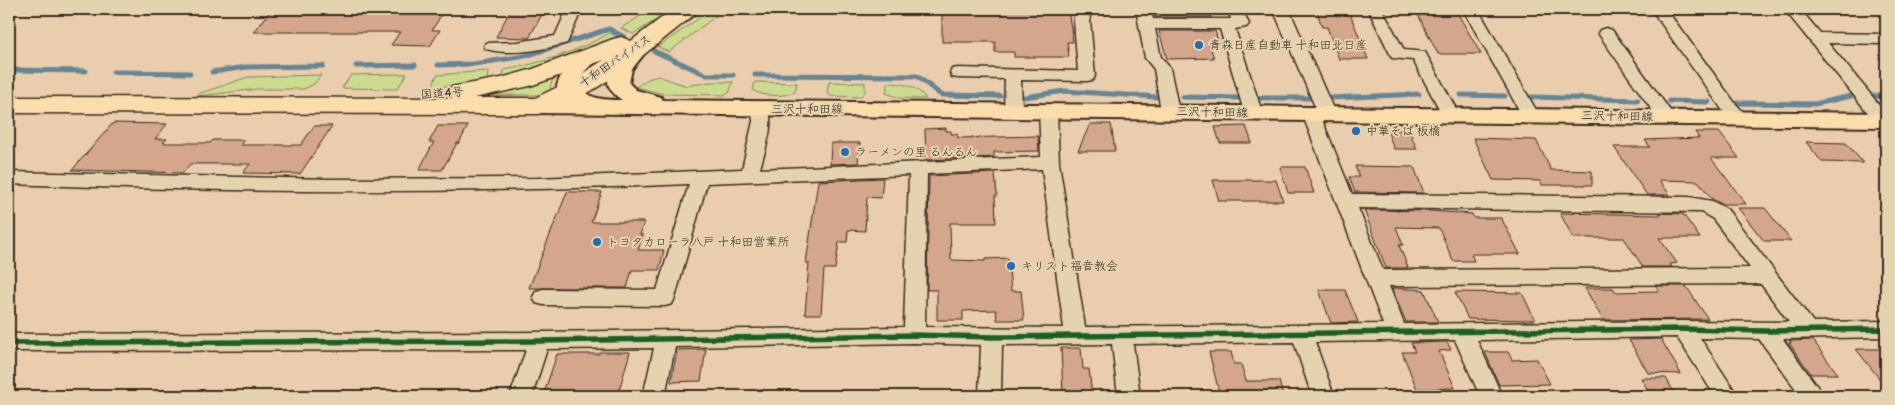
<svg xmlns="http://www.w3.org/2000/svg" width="1895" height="405" font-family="Pangolin,'Klee One',sans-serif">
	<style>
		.green { fill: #cbdc90; stroke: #838357 }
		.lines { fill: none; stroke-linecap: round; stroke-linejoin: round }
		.stream { stroke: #668595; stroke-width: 5 }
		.building { fill: #d4a78c; stroke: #3b2a1e }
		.minor-casing { stroke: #3b2a1e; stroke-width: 3 }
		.major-casing { stroke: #3b2a1e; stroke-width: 4 }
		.highway-casing { stroke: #3b2a1e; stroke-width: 3 }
		.minor { fill: #e5d3b0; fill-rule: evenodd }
		.major { fill: #faddab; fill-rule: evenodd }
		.highway { fill: #faddab; fill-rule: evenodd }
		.cycleway-casing { stroke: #e5d3b0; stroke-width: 9 }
		.cycleway { stroke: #1b5e20; stroke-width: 5.5 }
		.poi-dot { fill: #1f6fb2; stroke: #e5d3b0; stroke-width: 2 }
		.labels { text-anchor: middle; stroke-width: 4; stroke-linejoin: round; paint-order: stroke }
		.poi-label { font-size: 12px; fill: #3b2a1e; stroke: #e5d3b0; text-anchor: start }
		.street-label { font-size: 12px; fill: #3b2a1e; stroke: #e5d3b0 }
	</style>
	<rect width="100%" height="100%" fill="#e9cdac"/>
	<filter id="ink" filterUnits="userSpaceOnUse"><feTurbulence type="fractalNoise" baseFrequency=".02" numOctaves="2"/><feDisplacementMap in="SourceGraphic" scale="10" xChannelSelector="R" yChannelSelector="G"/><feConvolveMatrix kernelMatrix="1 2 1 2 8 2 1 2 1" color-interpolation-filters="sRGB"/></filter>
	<g filter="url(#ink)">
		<path class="green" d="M652,9H670L668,13L633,34L621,28Z
			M712,9H725L669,52L658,47Z
			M610,33L620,39L503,80L504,70C540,64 578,51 610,33Z
			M488,71L487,81L468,85L432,87L437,75Z
			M407,74L397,89L342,88L351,75Z
			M321,75L314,84L304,89H259L197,96L198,94L248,77Z
			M554,76L550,87L551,91L548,95H485Z
			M658,76L687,86L711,82H733L729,93L724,95L664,94L636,87L648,79Z
			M755,82L797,83L795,92C784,97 762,97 753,90Z
			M829,82L865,83V92L860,97L831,96L827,93Z
			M888,83C902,83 918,86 926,99L900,98L886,93Z"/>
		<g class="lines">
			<path class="stream" d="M654,51L707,75H733
				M438,65L474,64L525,56L609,29L624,37
				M356,66L415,65
				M9,70L86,71
				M113,72L190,73
				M212,72L247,67L323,66
				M755,75L917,76L941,95L1000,96
				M1461,95L1505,96
				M1872,96H1886
				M1025,97L1064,91L1157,97
				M1182,97L1239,98
				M1531,97L1638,100
				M1260,98H1310
				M1331,98L1419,94
				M1669,101L1709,102
				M1738,103L1815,104L1851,96"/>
		</g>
		<path class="building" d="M272,9H445L432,30H440L430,46L391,45L400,32H254Z
			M511,9H545L529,38L496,37Z
			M942,9H1068L1073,42H1067L1069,57H1014V52H995V42H942Z
			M1153,9H1208L1211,17H1155Z
			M1316,9H1348L1368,59H1339L1327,27H1322Z
			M1415,9H1455L1481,54H1438Z
			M1159,31H1215L1219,44H1209L1214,58L1167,59Z
			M113,123L167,124L155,139H167L163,143H210L213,140H244L240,145H301L314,126H332L300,174L243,173L250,164H190L183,173L72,170Z
			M1090,124H1111L1115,151H1078Z
			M438,126H468L459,143H457L442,170H419L434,142H429Z
			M1246,126L1252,143H1220L1215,127Z
			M946,128V131H951V134H957L958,138L1038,136L1039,151L994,152V157L926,160L925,129Z
			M1387,130H1409L1417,149H1394Z
			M1695,132H1719L1739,158H1711L1746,204H1722L1712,199L1698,181L1659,180L1670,195H1647L1614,147H1650L1645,140L1699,138Z
			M1473,138L1536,140L1551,170L1592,171V185H1542L1540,181L1493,180Z
			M1806,142L1846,143L1863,163L1822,162Z
			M831,143H860L858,163L830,164Z
			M1355,166L1414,167L1424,193L1355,192L1349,177H1359Z
			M1280,167H1305L1314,193H1288Z
			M995,173L997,196H995L996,223H950L951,260L985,261V259L1008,258L1011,291H1021L1024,320H997L996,310L963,311V320H937V290H927L929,176Z
			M883,178L881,198L867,197L865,231L848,230L847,242H839L835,269H824L821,314H805L809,263H806L818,181Z
			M1213,180H1276L1283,201H1219Z
			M567,192H602L591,222H644L640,235H643L638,250H664L659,270H632L627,288H529Z
			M1738,208H1765L1791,241H1764Z
			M1364,210L1432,211L1472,214L1474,218H1501L1520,254H1471L1474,261H1453L1439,228L1396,227L1403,245H1399L1408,268H1386Z
			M1560,213L1660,215V213L1683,214L1700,238H1659L1677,263L1670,264L1672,267H1643L1624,238H1573Z
			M1656,286H1686L1708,319L1603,320L1585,288H1613L1616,292L1659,291Z
			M1394,288L1424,290L1438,322H1406L1392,289Z
			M1319,290H1345L1358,322L1331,323Z
			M1455,292L1522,293L1535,320L1468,319Z
			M1661,339L1681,374L1648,373L1629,340Z
			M1813,340L1822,353L1838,374H1811L1789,343H1791L1789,341Z
			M1447,342L1451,350L1439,351L1455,388L1417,389L1402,352H1415L1411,343Z
			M1061,348H1081L1083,369H1089L1092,396H1063Z
			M706,349L701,381L671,382L677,350Z
			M1856,349H1882L1886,354V387Z
			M600,352H630L618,394L543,396L557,354H599Z
			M1209,352H1231L1234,364H1241L1246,381H1279L1283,396H1220Z
			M1485,352H1508L1512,360L1537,359L1550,384L1499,385Z
			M1641,378H1666L1676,396H1651Z"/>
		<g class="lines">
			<defs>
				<path id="minor" d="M567,9H582L567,43C542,50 511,56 486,49L484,46L486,43L517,42L555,36Z
					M1073,9H1089L1095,76L1093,80L1087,81L1021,80L1022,110L1019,114L1013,116L1007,114L1004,110L1005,79L958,78L952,77L950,73L952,69L958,68L1078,71Z
					M1136,9H1150L1153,19H1231L1228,9H1242L1249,24L1246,27L1235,29L1262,112L1259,116L1253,118L1247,116L1244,112L1220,29H1155L1161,57L1170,68L1179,111L1176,115L1170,117L1164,115L1161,111L1154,69L1145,58Z
					M1273,9H1289L1335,113L1332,117H1321L1352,194L1689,197L1712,201L1727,209L1813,322L1886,321V337L1783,339L1824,396H1801L1759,339L1700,338L1738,396H1715L1677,337L1477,340L1502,396H1480L1455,340L1315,342L1334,396H1312L1294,342L1133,344L1140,396H1118L1112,344L1002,345L1001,396H979L981,345L914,343L675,347L665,396H643L654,348L547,349L532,396H510L526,350L9,351V334L539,332L904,327L909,175L707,183L675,298L672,304L665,306L543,305L536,303L533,297L536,291L543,289L657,290L689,184C462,194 235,193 9,184V172L330,179L538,178L742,169L753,121L751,109L754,105L760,104L766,105C777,122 764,151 760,169L1041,157L1039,110L1042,106L1048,104L1054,106L1057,110L1059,163L1085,327L1383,324L1302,113L1305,109H1316ZM1042,169L1064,328L925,327L927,174ZM1358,208L1701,212L1713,219L1750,268L1383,270ZM1761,284L1789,322L1683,321L1404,324L1389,286Z
					M1368,9H1382L1404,50L1425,52L1459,114L1456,118L1450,120L1444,118L1413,60L1392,58Z
					M1463,9H1478L1539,115L1536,119L1530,121L1524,119Z
					M1651,9H1666L1735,103L1748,117L1745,121C1734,124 1730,118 1723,111Z
					M1784,9H1800L1820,33L1886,34V44L1828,43L1886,113V125L1877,124Z
					M1606,28L1612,30L1671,112L1674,116L1671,120L1665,122L1659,120L1598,33L1600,30Z"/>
				<path id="major" d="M638,43L645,45L648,49L632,69L629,83L636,90L661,97L663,100L1886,113V127L538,113L530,111L527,106L530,101L538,99H566L557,86C562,69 575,50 594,55L597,59L581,75L579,86C588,100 607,100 622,100C616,96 609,90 608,82C606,68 625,46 638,43Z"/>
				<path id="highway" d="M673,9H698L695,14C649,50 595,99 538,114L9,113V97L453,98L448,92L451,87L501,78L533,69L613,39L621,37L631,41ZM604,60L570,81L535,98H474L530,86Z"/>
			</defs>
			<use href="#minor" class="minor-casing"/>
			<use href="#major" class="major-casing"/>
			<use href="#highway" class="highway-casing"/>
			<use href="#minor" class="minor"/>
			<use href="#major" class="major"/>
			<use href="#highway" class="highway"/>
			<defs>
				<path id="cycleway" d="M9,343L539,341L914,335L992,337L1683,329L1765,331L1886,329"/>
			</defs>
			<use href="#cycleway" class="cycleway-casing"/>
			<use href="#cycleway" class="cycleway"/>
		</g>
	</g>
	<g class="poi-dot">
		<circle cx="1199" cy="45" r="5"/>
		<circle cx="1356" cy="131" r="5"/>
		<circle cx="845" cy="152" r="5"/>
		<circle cx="597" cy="242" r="5"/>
		<circle cx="1011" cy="266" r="5"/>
	</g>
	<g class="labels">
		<g class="poi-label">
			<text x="1209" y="49">青森日産自動車 十和田北日産</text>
			<text x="1366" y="135">中華そば 板橋</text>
			<text x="855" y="156">ラーメンの里 るんるん</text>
			<text x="607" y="246">トヨタカローラ八戸 十和田営業所</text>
			<text x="1021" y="270">キリスト福音教会</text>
		</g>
		<g class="street-label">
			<text transform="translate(615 61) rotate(-34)" y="4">十和田バイパス</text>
			<text transform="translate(442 93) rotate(-4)" y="4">国道4号</text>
			<text x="807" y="113">三沢十和田線</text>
			<text transform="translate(1212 112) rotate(1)" y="4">三沢十和田線</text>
			<text transform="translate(1617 116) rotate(1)" y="4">三沢十和田線</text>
		</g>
	</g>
	<rect width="1895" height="405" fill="none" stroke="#e5d3b0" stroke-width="30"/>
	<rect x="15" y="15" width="1865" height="375" fill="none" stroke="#3b2a1e" stroke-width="2" filter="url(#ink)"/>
</svg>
